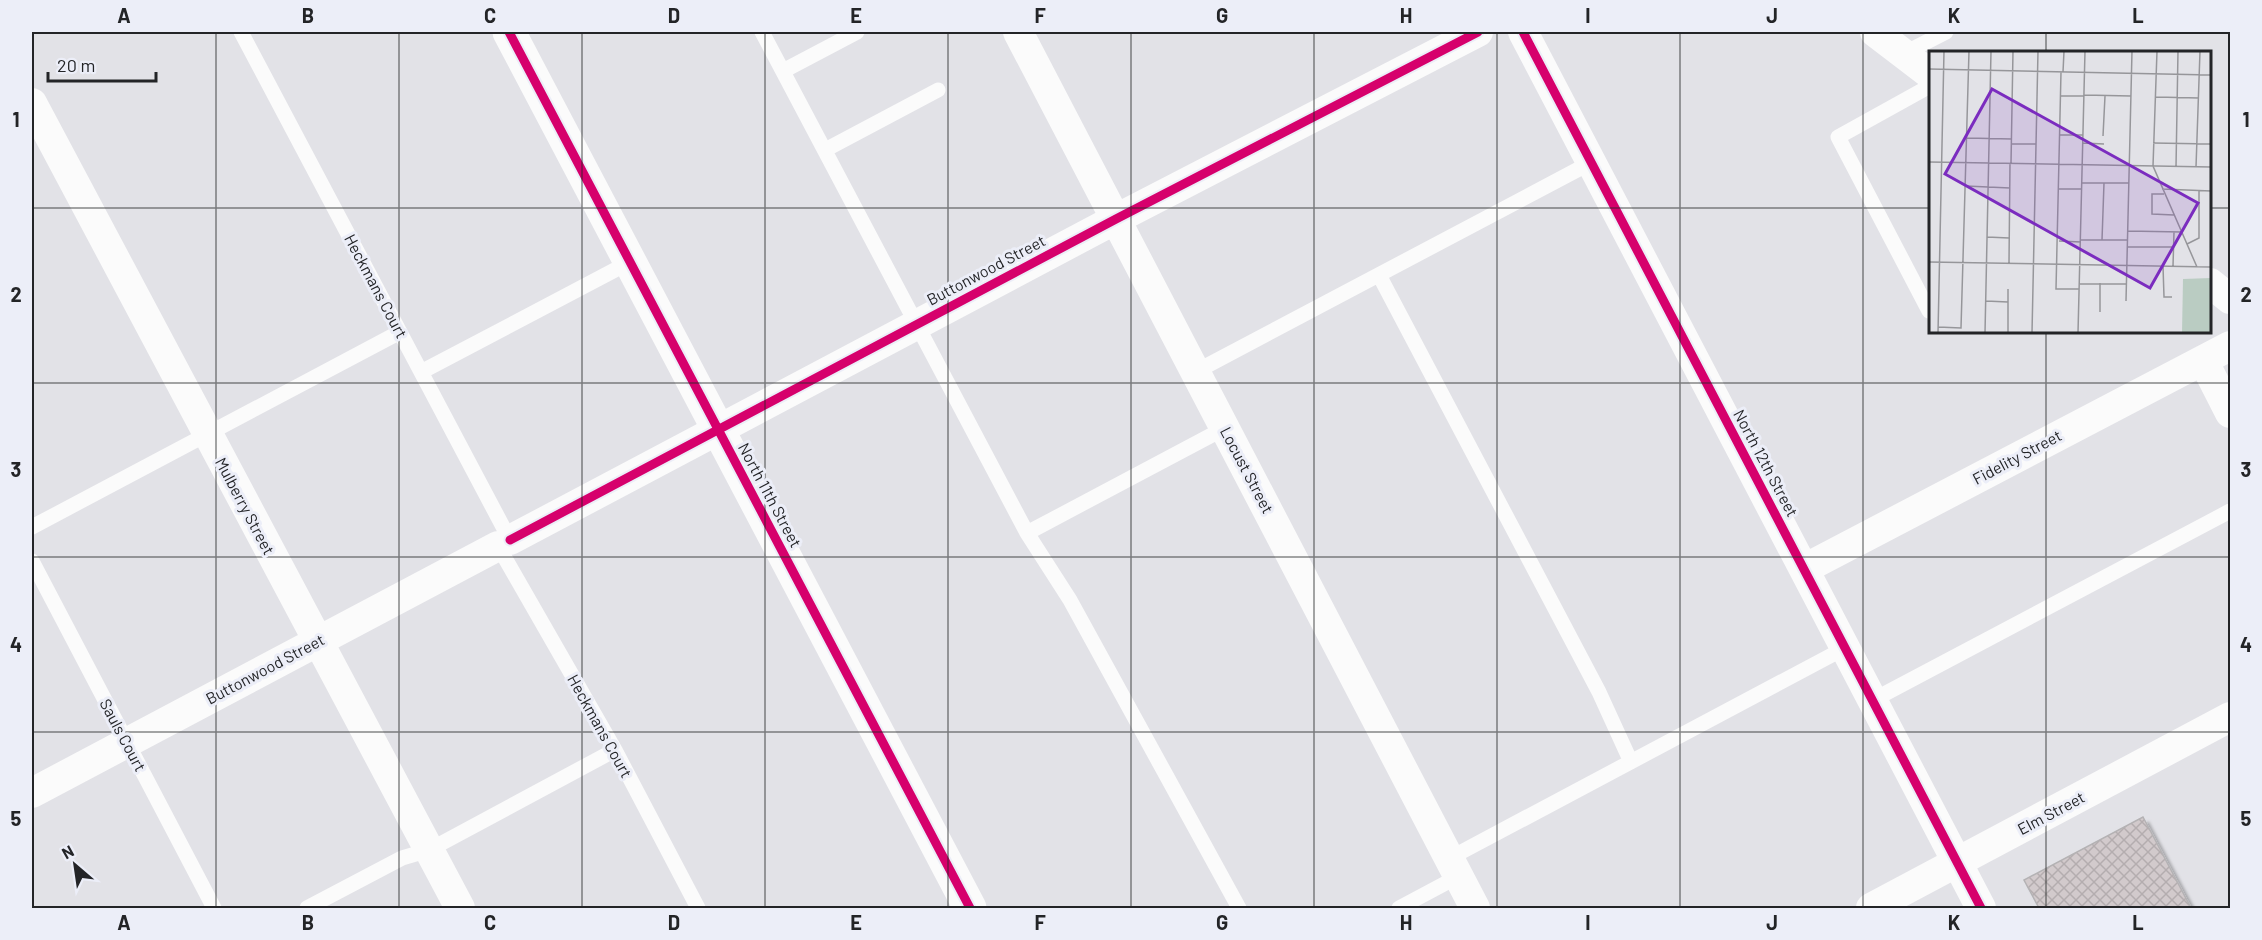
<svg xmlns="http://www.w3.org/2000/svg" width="2262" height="940" font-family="Barlow,sans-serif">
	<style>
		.building { fill: url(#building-cross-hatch); stroke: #b4b2b4; stroke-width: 1.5; filter: url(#shadow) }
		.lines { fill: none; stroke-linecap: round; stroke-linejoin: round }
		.lane { stroke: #fbfbfb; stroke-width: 15 }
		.street { stroke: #fbfbfb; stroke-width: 30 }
		.secondary { stroke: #fbfbfb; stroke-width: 33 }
		.cycleway-casing { stroke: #eceef8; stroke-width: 13 }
		.cycleway { stroke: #d6006c; stroke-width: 9 }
		.grid { fill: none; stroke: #232427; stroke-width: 1.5; stroke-opacity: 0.55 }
		.labels { text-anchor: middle; stroke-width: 6; stroke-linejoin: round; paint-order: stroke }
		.street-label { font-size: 16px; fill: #232427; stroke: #eceef8 }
		.inset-road { fill: none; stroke: #96969a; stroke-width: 1.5 }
		.view { fill: #7b2cbf; fill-opacity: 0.15; stroke: #7b2cbf; stroke-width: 3 }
		.inset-edge { fill: none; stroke: #232427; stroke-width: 3 }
		.neatline { fill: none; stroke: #232427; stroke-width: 2 }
		.grid-label { font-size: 20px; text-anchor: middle; font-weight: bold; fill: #232427 }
	</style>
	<defs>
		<pattern id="building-cross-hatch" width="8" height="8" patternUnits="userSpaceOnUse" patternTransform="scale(1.5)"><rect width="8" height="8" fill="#d2cacc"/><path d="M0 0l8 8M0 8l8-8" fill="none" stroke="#b4adaf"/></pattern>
		<filter id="shadow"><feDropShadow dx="5.5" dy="5.5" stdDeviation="1.5" flood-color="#0004"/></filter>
	</defs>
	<rect width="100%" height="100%" fill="#e2e2e7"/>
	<path class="building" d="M2143,817L2191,908H2039L2024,880Z"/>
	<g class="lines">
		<path class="lane" d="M241,32L510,540L498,546L615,750L698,908
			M762,32L1027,533L1070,600L1239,908
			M1903,54L1946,32
			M783,71L857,32
			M1930,86L1838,137L1929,311L1930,310
			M825,150L938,90
			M1379,275L1599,692L1631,762
			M421,372L630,262
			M1195,372L1592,162
			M32,527L400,332
			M1027,533L1225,428
			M32,561L214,908
			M1873,700L2230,511
			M1450,858L1845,648
			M307,908L402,858L429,850L615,750
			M1399,908L1459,876"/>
		<path class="street" d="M1018,32L1475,908
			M1523,32L1981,908
			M1875,32L1930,74
			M32,103L460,908
			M2210,283L2230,299
			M2203,360L2230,413
			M510,540L1116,219L1478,32
			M1804,569L2230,346
			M32,793L498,546
			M1871,908L2230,717"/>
		<path class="secondary" d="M509,32L970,908"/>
		<defs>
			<path id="cycleway" d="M509,32L970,908
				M1523,32L1981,908
				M510,540L1116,219L1478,32"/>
		</defs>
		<use href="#cycleway" class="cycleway-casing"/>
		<use href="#cycleway" class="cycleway"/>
	</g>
	<path class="grid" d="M216,32V908M399,32V908M582,32V908M765,32V908M948,32V908M1131,32V908M1314,32V908M1497,32V908M1680,32V908M1863,32V908M2046,32V52M32,208H1930M2210,208H2230M2046,332V908M32,383H2230M32,557H2230M32,732H2230"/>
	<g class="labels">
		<g class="street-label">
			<text transform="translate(986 270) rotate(-28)" y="6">Buttonwood Street</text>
			<text transform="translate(376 286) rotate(62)" y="6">Heckmans Court</text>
			<text transform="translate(2017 457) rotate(-28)" y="6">Fidelity Street</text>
			<text transform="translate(1766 463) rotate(62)" y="6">North 12th Street</text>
			<text transform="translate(1247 470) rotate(62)" y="6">Locust Street</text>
			<text transform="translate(770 495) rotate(62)" y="6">North 11th Street</text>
			<text transform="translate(245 506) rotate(62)" y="6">Mulberry Street</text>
			<text transform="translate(265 669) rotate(-28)" y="6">Buttonwood Street</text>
			<text transform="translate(600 726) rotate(61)" y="6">Heckmans Court</text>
			<text transform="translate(123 735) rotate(62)" y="6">Sauls Court</text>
			<text transform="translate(2051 813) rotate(-28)" y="6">Elm Street</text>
		</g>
	</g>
	<g transform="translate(1929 51)">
		<rect width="282" height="282" fill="#e2e2e7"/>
		<path d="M282,227L281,282H253L254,228Z" fill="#baccc2"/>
		<path class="inset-road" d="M228,0L224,115L268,216M0,18L282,24M132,21L127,238H150M134,21L135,0M155,44L202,45M131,45H155M227,46L270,47M131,84H154M174,85L176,45M38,87L83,88M154,92L175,93M224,92L282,93M83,93H107M0,111L282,116M82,112L84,0M247,116L249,0M267,116L271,0M153,132H200M37,135L81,137M130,138H153M233,138L282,140M235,143H223V163L245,164M198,180L253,181M58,186L80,187M152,189H198M173,189L175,132M130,190L152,191M258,193L270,187V139M198,196H245M0,211L282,216M80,212L81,112M234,215L235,246H243M244,215L245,181M171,232V261M151,233H197M79,238V282M57,250L79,251M197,250L203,0M9,276L32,277L40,0M9,282L15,0M56,282L62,0M103,282L109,0M149,282L156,0"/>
		<path class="view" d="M63,38L269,152L221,237L16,123Z"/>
		<rect width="282" height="282" class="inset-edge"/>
	</g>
	<rect width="2262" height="940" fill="none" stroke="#eceef8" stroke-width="66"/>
	<g transform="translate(75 865) rotate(331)" stroke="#eceef8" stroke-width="4.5" paint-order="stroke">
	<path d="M0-4.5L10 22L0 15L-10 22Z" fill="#232427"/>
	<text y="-9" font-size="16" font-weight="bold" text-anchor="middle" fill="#232427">N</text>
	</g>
	<path d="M48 72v9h108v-9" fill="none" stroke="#232427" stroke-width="3"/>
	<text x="57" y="72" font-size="18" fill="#232427" stroke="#eceef8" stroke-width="4.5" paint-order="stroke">20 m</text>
	<rect x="33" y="33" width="2196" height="874" class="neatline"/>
	<g class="grid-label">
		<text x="124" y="23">A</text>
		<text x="308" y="23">B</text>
		<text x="490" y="23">C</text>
		<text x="674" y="23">D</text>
		<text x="856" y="23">E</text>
		<text x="1040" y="23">F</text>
		<text x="1222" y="23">G</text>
		<text x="1406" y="23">H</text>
		<text x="1588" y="23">I</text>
		<text x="1772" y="23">J</text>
		<text x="1954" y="23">K</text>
		<text x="2138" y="23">L</text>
		<text x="16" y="127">1</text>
		<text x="2246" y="127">1</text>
		<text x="16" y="302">2</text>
		<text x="2246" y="302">2</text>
		<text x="16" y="477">3</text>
		<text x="2246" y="477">3</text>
		<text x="16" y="652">4</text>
		<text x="2246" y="652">4</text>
		<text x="16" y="826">5</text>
		<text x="2246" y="826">5</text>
		<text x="124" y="930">A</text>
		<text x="308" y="930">B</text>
		<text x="490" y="930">C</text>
		<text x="674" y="930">D</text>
		<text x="856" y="930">E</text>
		<text x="1040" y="930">F</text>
		<text x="1222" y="930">G</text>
		<text x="1406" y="930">H</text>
		<text x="1588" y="930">I</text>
		<text x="1772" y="930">J</text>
		<text x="1954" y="930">K</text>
		<text x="2138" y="930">L</text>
	</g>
</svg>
